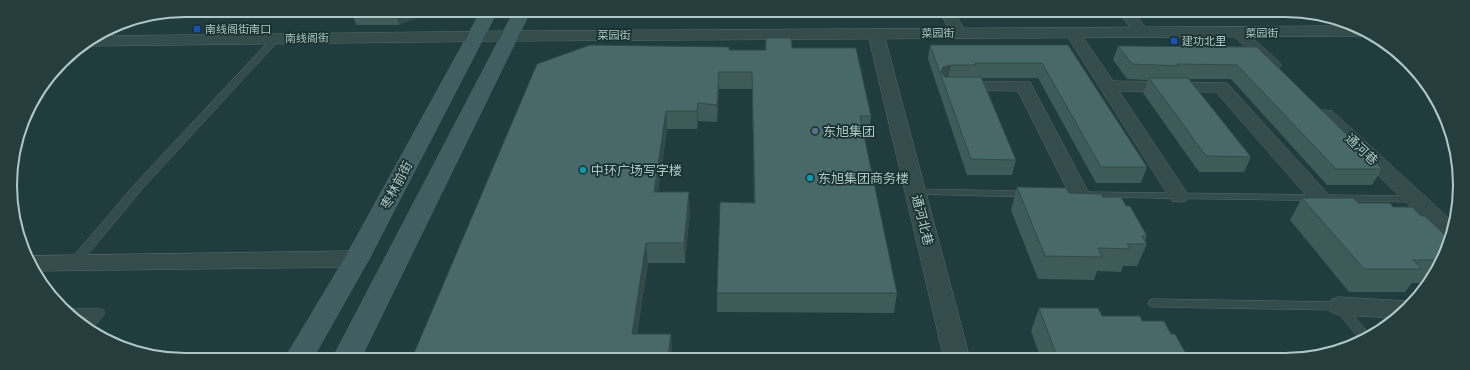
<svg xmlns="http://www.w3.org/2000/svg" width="1470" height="370" font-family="'Exo 2','Noto Sans SC',sans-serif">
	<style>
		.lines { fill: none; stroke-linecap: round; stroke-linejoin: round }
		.service-casing { stroke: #516a6a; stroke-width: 1 }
		.minor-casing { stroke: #516a6a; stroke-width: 1 }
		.tertiary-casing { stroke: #516a6a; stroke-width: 1 }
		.secondary-casing { stroke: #516a6a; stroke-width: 1 }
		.service { fill: #344c4c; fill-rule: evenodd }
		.minor { fill: #344c4c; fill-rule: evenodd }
		.tertiary { fill: #344c4c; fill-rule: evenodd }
		.secondary { fill: #415e60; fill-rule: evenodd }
		.wall { fill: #3e5a59 }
		.shaded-wall { fill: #324a49 }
		.building { fill: #486968; stroke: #324a49 }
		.transit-dot { fill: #1a4fb4; stroke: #193131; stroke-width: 1.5 }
		.service-dot { fill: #5c6f8a; stroke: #193131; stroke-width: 1.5 }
		.culture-dot { fill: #0f9aa8; stroke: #193131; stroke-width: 1.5 }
		.labels { text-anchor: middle; stroke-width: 3.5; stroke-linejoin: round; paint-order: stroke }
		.far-poi-label { font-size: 11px; fill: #aec8c8; stroke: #193131; text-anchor: start }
		.far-street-label { font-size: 11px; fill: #aec8c8; stroke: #193131 }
		.poi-label { font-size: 13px; fill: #aec8c8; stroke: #193131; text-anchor: start }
		.street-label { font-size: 13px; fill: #aec8c8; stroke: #193131 }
		.rim { fill: none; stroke: #aec8c8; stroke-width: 2 }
	</style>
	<rect width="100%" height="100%" fill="#203c3c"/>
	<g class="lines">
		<defs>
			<path id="service" d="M274,36H277L281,38L143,188L79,265H71L69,262L71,259L135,184Z
				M916,189L1027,191L1032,194L1027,197L912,194L911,192L912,190Z
				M1089,192L1415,196L1420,199L1415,202L1085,197L1084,195Z
				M1154,299L1339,302L1343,303L1371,336L1362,342L1336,310L1154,307L1150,306L1148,303L1150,300Z
				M70,309H99L103,310L105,313L91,330L83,324L88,317H76L67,310Z"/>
			<path id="minor" d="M940,11H954L966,33L963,36H953Z
				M1118,11H1133L1150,33L1147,36H1137Z
				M1073,28L1078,30L1113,81L1227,83L1327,193L1330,198L1327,203L1320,204L1313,203L1216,92L1119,91L1189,196L1186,201L1179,202L1172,201L1065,33L1068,30Z
				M1239,28L1244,30L1279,62L1281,65L1279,68L1273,70L1267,68L1234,36L1231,33L1234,30Z
				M876,29L881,31L884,34L970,359H944L868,34L871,31Z
				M958,81L1030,82L1090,195L1087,199L1080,201L1073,199L1070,195L1018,91L952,90L950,86L952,82Z
				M1326,110L1332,111L1454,223L1449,240L1443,238L1320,119L1317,115L1320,111Z
				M357,251L365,254L368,259L365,264L357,267L35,271L27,256Z
				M1339,297L1407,301L1413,303L1409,309L1396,318L1339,315L1331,312L1327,306L1331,300Z"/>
			<path id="tertiary" d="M1351,26L1373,34L1366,36L509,41L90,46L84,45L98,36L509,31Z"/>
			<path id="secondary" d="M482,10H498L369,259L313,358H285L345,258Z
				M515,10H531L361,358H333Z"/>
		</defs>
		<use href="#service" class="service-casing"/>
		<use href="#minor" class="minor-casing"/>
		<use href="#tertiary" class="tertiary-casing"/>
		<use href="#secondary" class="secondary-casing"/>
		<use href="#service" class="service"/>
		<use href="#minor" class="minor"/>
		<use href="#tertiary" class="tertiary"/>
		<use href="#secondary" class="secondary"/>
	</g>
	<path class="wall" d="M351,10H436L399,25H356Z
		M593,11H684L683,14L594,13Z
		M766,38L792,48L871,116L869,134H864L897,293L894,313L717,312V293L754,203L752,89H719L717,122L698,121L697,129H667L658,192L690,211L685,263H648L637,334H671L672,354V358H412L537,64L729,50H765Z
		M930,45H1068L1147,167L1141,183H1096L1038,78H982L1016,160L1012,175H967L928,59Z
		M1118,46L1257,47L1382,169L1372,185H1327L1231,79H1188L1251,157L1244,172H1199L1143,93L1148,80L1127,79L1113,60Z
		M1017,187L1103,197L1147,236L1145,241L1147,244L1137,266H1123L1121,272L1097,271L1094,280L1038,279L1011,210Z
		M1302,198L1393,207L1449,239L1442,263L1427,283H1412L1405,292H1349L1290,220Z
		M1039,308L1142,321L1189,359H1041L1031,331Z
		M1401,308L1409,309L1392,321Z"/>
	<path class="shaded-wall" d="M395,10H436L399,25Z
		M951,65L948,80L941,75V72L943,67Z
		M719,72V89L717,122V105Z
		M698,103V121L697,129V111Z
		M666,111L667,129L655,211L654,192Z
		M689,192L690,211L685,263L684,243Z
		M646,243L648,263L634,354L632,334Z
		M671,334L672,354V358H668Z"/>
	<path class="building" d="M766,38H791L792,48H856L871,116H860L897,293H717L720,202L755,203L752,72H719L717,105L698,103L697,111H666L654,192H689L684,243H646L632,334H671L668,358H412L537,64L590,45L729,47V50H766Z
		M930,45H1068L1147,167H1101L1042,63H975L976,65H951L943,67L941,72L945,77H981L1016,160L971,159Z
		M1118,46L1257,47L1382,169H1336L1237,65L1177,64L1178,66L1132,64Z
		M1149,78H1188L1251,157L1206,156Z
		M1017,187L1066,188L1069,193L1101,194L1103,197H1121L1126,206H1130L1147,236H1142L1147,244H1127L1130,249L1098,248L1102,257L1045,256Z
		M1302,198H1353L1358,203H1390L1393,207H1412L1421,216H1425L1449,239L1444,255H1440L1443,258V260H1413L1422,269H1364Z
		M1039,308H1098L1102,316H1140L1142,321H1164L1171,334H1175L1189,359H1058Z
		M1401,308L1409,309L1404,312Z"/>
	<g class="transit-dot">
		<rect x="193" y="25" width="8" height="8" rx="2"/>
		<rect x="1170" y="37" width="8" height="8" rx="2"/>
	</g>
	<circle class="service-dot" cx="815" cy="131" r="4"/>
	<g class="culture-dot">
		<circle cx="583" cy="170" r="4"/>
		<circle cx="810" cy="178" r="4"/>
	</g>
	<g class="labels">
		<g class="far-poi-label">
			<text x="205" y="33">南线阁街南口</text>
			<text x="1182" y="45">建功北里</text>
		</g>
		<g class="far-street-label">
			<text transform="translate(938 33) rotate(-1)" y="4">菜园街</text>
			<text transform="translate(1262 33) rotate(-1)" y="4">菜园街</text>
			<text x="614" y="39">菜园街</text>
			<text transform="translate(307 38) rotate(-1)" y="4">南线阁街</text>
		</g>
		<g class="poi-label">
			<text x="823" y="136">东旭集团</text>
			<text x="591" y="175">中环广场写字楼</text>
			<text x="818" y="183">东旭集团商务楼</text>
		</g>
		<g class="street-label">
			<text transform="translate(1362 149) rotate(43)" y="5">通河巷</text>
			<text transform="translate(396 185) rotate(-62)" y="5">枣林前街</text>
			<text transform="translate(923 220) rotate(76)" y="5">通河北巷</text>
		</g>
	</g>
	<path d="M0 0H1470V370H0ZM185 17H1285A168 168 0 0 1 1453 185V185A168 168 0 0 1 1285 353H185A168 168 0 0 1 17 185V185A168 168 0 0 1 185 17Z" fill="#253d3d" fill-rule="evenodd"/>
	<path class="rim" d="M185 17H1285A168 168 0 0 1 1453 185V185A168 168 0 0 1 1285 353H185A168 168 0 0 1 17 185V185A168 168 0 0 1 185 17Z"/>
</svg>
